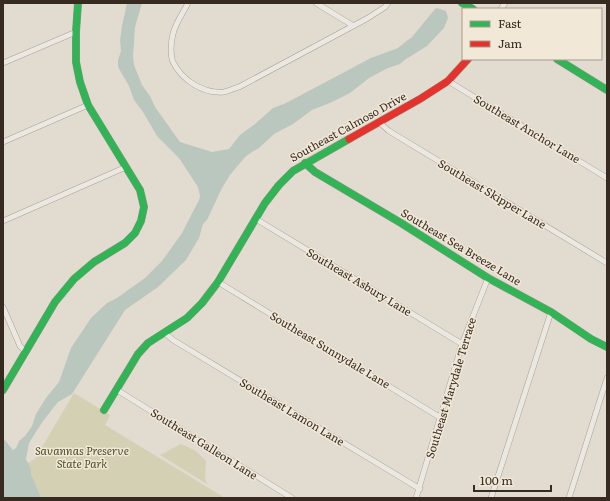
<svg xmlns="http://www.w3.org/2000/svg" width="610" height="501" font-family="Literata,serif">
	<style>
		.green { fill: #d3d0b4 }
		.water { fill: #bac7be }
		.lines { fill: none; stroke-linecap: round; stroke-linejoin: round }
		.street-casing { stroke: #a8a198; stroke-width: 6 }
		.fast-casing { stroke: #989088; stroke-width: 8 }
		.jam-casing { stroke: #989088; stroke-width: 8 }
		.street { stroke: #ebe8e1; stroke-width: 5 }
		.fast { stroke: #30b455; stroke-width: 7 }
		.jam { stroke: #e5322d; stroke-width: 7 }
		.labels { text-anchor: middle; stroke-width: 3; stroke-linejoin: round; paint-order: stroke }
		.street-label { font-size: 11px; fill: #362a21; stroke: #f2e8d7 }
		.park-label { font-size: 11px; font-style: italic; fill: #4a512a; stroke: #f2e8d7 }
	</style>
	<rect width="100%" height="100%" fill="#e2dbd0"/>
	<path class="green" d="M74,393L110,415L105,425L225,498H15L13,472L35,459Z
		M181,444L196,451L206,461L205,477L207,484L160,455Z"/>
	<path class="water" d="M127,3H142L135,27L133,56L134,65L142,85L150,96L155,107L180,142L212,152L229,149L240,135L255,124L273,108L286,103L371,58L398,48L408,40L412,37L435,9L437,8L446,11L448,18L444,28L427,46L406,59L400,64L388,68L369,78L350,93L332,102L312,110L293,124L274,134L259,148L252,152L245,157L230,175L222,188L207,220L203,224L199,238L186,260L158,287L125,310L72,394L58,402L43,421L29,443L26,459L31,469V474L41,498H3V438L13,450L16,448L19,441L25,436L32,426L36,414L46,398L59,382L71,348L91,318L107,303L117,298L145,278L162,261L182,233L199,200L200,196L198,187L179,158L157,136L143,112L134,100L129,86L118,67V60L121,51L120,40L122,26Z"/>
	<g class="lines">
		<defs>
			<path id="street" d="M188,3C183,13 175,24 173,34C171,41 170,55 173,62C182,80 203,94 224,92C229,91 234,88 239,87L368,18L385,7L388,3
				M316,3L352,25
				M501,9L505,3
				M3,63L76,32
				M448,81L607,178
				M379,122L389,131L607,263
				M3,142L88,105
				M256,219L462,344
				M3,221L126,167
				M218,282L441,418
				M3,307L20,346L26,352
				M165,333L173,340L420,489
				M117,390L292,498
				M416,498L462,344L488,278
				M491,498L551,312
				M569,498L607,378"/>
			<path id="fast" d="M462,3L473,9
				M557,59L607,90
				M305,163L315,172L401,223L488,278L551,312L591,339L607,347
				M3,390L55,302L74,279L94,262L125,243L135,233L141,221L144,207L140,190L88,105L80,82L76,62V32L78,3
				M104,410L138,354L148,343L187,318L202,303L218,282L265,203L279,185L293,171L349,139"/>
			<path id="jam" d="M349,139L420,99L448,81L468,59"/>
		</defs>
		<use href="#street" class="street-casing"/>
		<use href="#fast" class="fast-casing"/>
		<use href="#jam" class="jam-casing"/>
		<use href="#street" class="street"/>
		<use href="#fast" class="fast"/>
		<use href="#jam" class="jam"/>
	</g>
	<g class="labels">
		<g class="street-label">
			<text transform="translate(348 127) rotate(-29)" y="4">Southeast Calmoso Drive</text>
			<text transform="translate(527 129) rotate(31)" y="4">Southeast Anchor Lane</text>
			<text transform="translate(492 194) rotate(31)" y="4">Southeast Skipper Lane</text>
			<text transform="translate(461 247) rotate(31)" y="4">Southeast Sea Breeze Lane</text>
			<text transform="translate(359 282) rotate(31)" y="4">Southeast Asbury Lane</text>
			<text transform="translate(330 350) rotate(31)" y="4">Southeast Sunnydale Lane</text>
			<text transform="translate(451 388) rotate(-73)" y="4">Southeast Marydale Terrace</text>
			<text transform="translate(292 412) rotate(31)" y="4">Southeast Lamon Lane</text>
			<text transform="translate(204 444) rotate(32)" y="4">Southeast Galleon Lane</text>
		</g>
		<g class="park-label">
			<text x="82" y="455">Savannas Preserve<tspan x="82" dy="13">State Park</tspan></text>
		</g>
	</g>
	<rect width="610" height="501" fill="none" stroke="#362a21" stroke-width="8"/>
	<rect x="462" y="8" width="140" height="52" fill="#f2e8d7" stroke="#a79c8e"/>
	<rect x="470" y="21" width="20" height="6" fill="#30b455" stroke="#a79c8e"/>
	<text x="498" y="28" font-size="12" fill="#362a21">Fast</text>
	<rect x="470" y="41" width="20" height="6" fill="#e5322d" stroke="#a79c8e"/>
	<text x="498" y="48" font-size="12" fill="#362a21">Jam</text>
	<path d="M474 485v6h77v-6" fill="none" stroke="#362a21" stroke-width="2"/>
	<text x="480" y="485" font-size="12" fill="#362a21" stroke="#f2e8d7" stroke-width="3" paint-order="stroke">100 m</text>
</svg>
